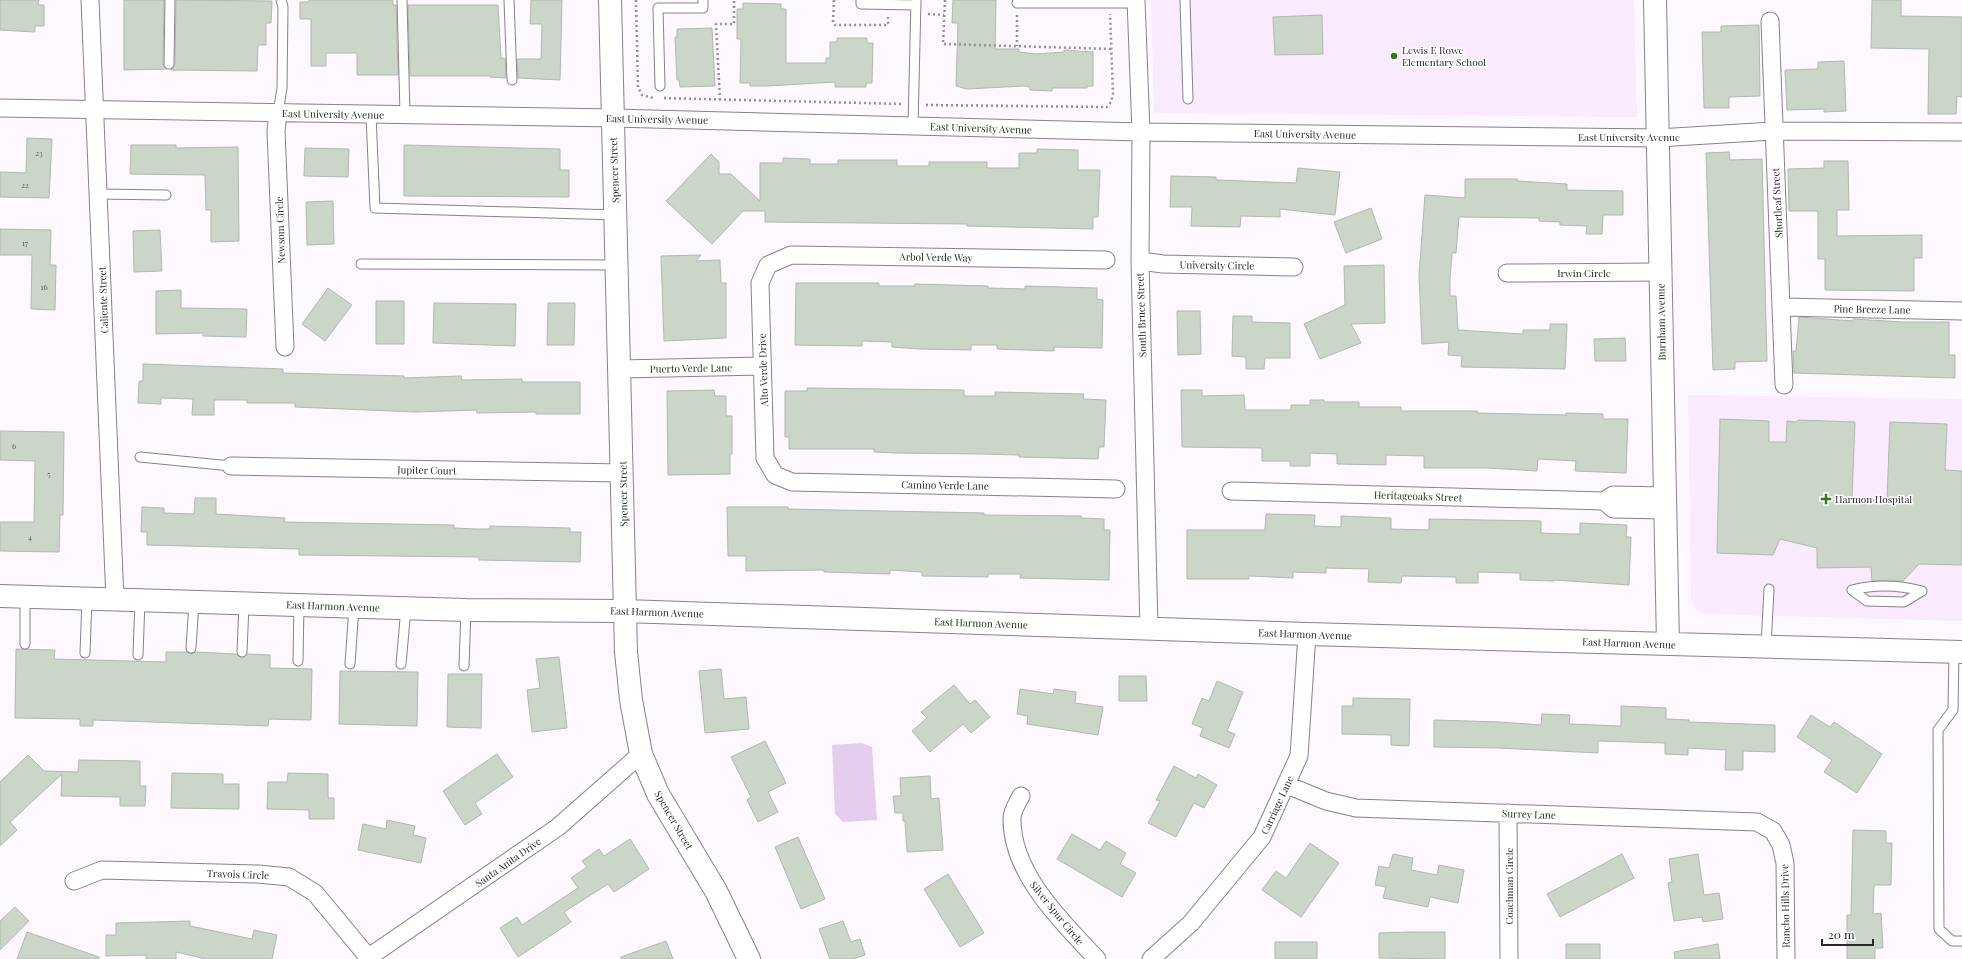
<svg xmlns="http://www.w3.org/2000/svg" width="1962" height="959" font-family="'Playfair Display',serif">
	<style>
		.built { fill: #f9eafe }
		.green { fill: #e5cdee }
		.building { fill: #cbd5c8; stroke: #b0b9ad }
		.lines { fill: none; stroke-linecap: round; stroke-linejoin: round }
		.lane-casing { stroke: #89808c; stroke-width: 11 }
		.street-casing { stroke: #89808c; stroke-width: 19 }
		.secondary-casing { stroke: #89808c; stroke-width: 24 }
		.path { stroke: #959096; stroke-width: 2.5; stroke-dasharray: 2 3; stroke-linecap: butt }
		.lane { stroke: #fff; stroke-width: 9 }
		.street { stroke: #fff; stroke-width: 17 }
		.secondary { stroke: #fff; stroke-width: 22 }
		.poi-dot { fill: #34791b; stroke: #fff; stroke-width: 1.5 }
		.labels { text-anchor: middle; stroke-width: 3; stroke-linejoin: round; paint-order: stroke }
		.number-label { font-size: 8px; fill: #525152 }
		.poi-label { font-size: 10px; fill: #29252a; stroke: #fff; text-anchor: start }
		.street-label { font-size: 10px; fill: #29252a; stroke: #fff }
	</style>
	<rect width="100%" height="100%" fill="#fdf7ff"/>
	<path class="built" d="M1151,0H1634L1637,117L1154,113Z
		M1688,395L1962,399V621L1704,614L1696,610L1691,598Z"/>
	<path class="green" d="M862,743L872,747L877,820L843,822L835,814L832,745Z"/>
	<path class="building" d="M0,0H39L38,5H44V26H35V32L0,30Z
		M124,0H164L163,64L167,69L124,70Z
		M176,0L272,1L271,23H266V45H258L257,71L171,70L175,64Z
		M309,0H393V5H396L398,75H357V53H326V66H311V19H300V2H309Z
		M531,0H562L560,80L518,78L517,59H541L542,24H530Z
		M953,0H996L995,49H1019V52L1036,54L1064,52V50L1093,52V86H1087V88H1052V91L1030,90V87L1024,86L967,89L956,86L958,23H952Z
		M1872,0H1901V16L1962,17V97L1957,96L1956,114H1928L1929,49L1871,48Z
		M743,3L781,4V9H786V63H826V58H830V42H837V38H867V43H873L872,83H866V87H835V82L767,86H750V83H740L741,39H737V9H743Z
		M408,5H498L501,58L505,59L506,78L490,77V76H410Z
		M1322,15L1323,54L1275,55L1273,17Z
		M1759,25L1760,96L1729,97V108H1704L1702,32H1721V26Z
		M712,28L715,86L680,87L679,80H677L675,37H677V29Z
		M1844,61L1846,111L1824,112V109L1787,110L1785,70L1818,69V62Z
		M27,138L52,139L49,198L0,197V172L26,173Z
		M131,145H176V148L238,147L239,241L211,242V210H206L205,175L130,174Z
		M404,145L560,149V170H569V197L404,196Z
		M305,148L349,149L348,177L304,176Z
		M1037,149L1078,150V170H1100L1098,217H1093V229L967,226V224L765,222V211H743L712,244L666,201L711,154L719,162V174H731L760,201V163H783V158L810,159V164H838V160H897V166H929V162H987V168H1019V153H1037Z
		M1729,152L1730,160L1762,159L1767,361L1735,362V369L1713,370L1706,153Z
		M1824,161H1848L1849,210H1837V236L1922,235V258H1914V291L1825,290V259H1818V211H1789L1788,169L1824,168Z
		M1298,168L1340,172L1335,215L1280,209V217L1241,216L1240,227L1191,226L1192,207H1170L1171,176L1216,177V180L1296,183Z
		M1465,179H1517V181L1567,184V190L1623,191V215H1603L1602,234H1586L1587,226L1560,225V222L1539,221V218L1459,217L1456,253H1452L1450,280V296H1456L1458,330L1523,334V330H1550V324H1567L1565,369L1461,367L1462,356L1448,355L1449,342L1422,344L1419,275L1425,195L1465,198Z
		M333,201L334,244L307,245L306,202Z
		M1371,208L1382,239L1346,253L1334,222Z
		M0,229L51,230L50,265H56L55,310L31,309L32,255H0Z
		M160,230L162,271L134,272L133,231Z
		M701,255L696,261L720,260L721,283H726V338L664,341L661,256Z
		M1384,265L1385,323L1351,324L1361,343L1320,359L1304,324L1345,305L1344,266Z
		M796,283H879V286H915V284L988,286V288L1025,289V286L1097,288V299L1103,300L1102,348L1054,347V351L997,349V345H971V350L920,349L892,347V342L862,341V346L795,345Z
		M328,288L352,305L325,341L302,324Z
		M181,290V308L247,309L246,337L203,336V333L156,334V291Z
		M376,301H404V344H376Z
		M434,303L516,304L515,346L433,343Z
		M548,303H575L574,345H547Z
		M1177,311H1200L1201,354L1178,355Z
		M1233,316H1252V322L1290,323V358H1265L1264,369H1246V357L1232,356Z
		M1799,317L1853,321V319L1903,322H1949V355H1955V378L1794,373L1793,351H1796Z
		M1625,338L1626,361H1595L1594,339Z
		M143,364L283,369V373L404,376V378L461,376L462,380L522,379V382H580V414H536V412L477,413L476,410L416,412L295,407V403H247V400H214V415H192L193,399L161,398V404L138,403L139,381H143Z
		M807,388L964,390V396H995V392L1084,394L1083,399L1106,400L1104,447H1099L1098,459L1019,457V455L983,454L896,453L874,452V449H789V437H785V391H807Z
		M714,390L715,396H726V416H732V454H730V474L668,475L667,391Z
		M1181,390H1202V396L1244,395L1245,410H1291V405H1310V400H1324V402H1359V407H1401V411H1477V413L1566,415V413L1603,414V419H1628L1626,473L1575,471L1576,461L1538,459L1537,471L1488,468H1424V456L1386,455V465L1337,464V454L1310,453V466H1290V461H1262V448L1182,447Z
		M1720,419L1769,421V442H1786L1787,421L1797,422L1798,420L1855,422L1852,498L1887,500L1890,422L1947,424L1945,470L1962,471V565L1919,564L1903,581H1872L1871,567L1817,568V548L1780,539L1773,555L1717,553Z
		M0,431L64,432L63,515H60L59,552L0,551V522H34L35,461L0,460Z
		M195,498H216V514L285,518L284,522L454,525V528L476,529H490V526L570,528V532H581L580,562L479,560V557L299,555V549L147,545V532H141L142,507L164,508V513L194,514Z
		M727,507H788V509L984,513V515L1081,516V518L1104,519V530H1110L1109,580L1020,578L1021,574H988V577L922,576V572L890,570V574L824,572V570L746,571V556H728Z
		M1266,514L1315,515L1314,526L1341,527V516L1391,518V529L1429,530V519L1541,521V533L1568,534H1580V523L1627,525L1626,537H1631L1629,585L1554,580V581L1520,580V573L1478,572V583H1456V577L1402,576L1401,583L1368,582L1369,569L1326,568V573L1293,572V578L1249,576V579H1187V530H1265Z
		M16,649L55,650L54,659L166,662V652H187L191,654L195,652L236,654L242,658L247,654L270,655V668L312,669L311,720L269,719L268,726L93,720V726H80V719L15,718Z
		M559,657L567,728L532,732L527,690L540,688L536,659Z
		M721,669L724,699L746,697L749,729L705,733L699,671Z
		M340,671L418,672L417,726L339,724Z
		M448,674H482L481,728L447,727Z
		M1119,676H1146L1147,701H1119Z
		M1217,681L1243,692L1227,731L1235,734L1229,748L1200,736L1203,728L1192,724L1202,698L1209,701Z
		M954,685L970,704L975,700L990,717L971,733L963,724L930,752L912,731L927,718L921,712Z
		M1020,689L1053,694L1054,689L1076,692L1075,703L1103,707L1098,735L1027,724L1028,716L1017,714Z
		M1353,698L1410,699L1409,746L1391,745V735L1342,734V706H1353Z
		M1621,706L1666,708V719L1689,720V722L1775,725V752L1743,751V770H1725L1726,750L1688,748V755L1665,754V743L1598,741V753L1499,748L1434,747V720L1500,722L1541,725L1542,714L1570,715L1569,724L1621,726Z
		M1811,715L1830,727L1834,722L1882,754L1857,793L1824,772L1832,760L1797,737Z
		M765,741L786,783L768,792L778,812L758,822L747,800L751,797L731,757Z
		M497,754L513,777L475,803L482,814L465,825L443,791Z
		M28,755L44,771L78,772L79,760L140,761V786H146L145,806H120V797L61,796L62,774L10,822L17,830L0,846V782Z
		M1174,766L1196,778L1198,774L1217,785L1204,808L1194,803L1176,837L1148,823L1160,801L1156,800Z
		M172,773L223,774V784H239V809L171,808Z
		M288,773L328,774V798H334V819H309V810L267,809L268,782H287Z
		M930,776L931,799L939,798L943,850L907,852L905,821H903V813H895L893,796H901L900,778Z
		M387,820L415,826L413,835L426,838L421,863L358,850L363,824L386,829Z
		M1853,830L1886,831V843H1892L1891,885H1874L1873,914L1881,913L1883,948H1875V959H1847V915H1851Z
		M1072,834L1100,850L1106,841L1126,853L1120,864L1136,873L1122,897L1057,859Z
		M798,837L825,899L801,909L775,847Z
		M630,839L649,869L614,892L608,884L564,912L571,922L518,957L500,928L517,917L522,925L578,888L571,878L587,867L582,861L599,849L604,856Z
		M1310,843L1339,863L1301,917L1262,890L1276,871L1286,878Z
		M1393,854L1413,858L1411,870L1437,875L1439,865L1464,870L1458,903L1430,897L1428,907L1383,898L1386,887L1375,885L1379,866L1389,868Z
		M1622,854L1634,878L1560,917L1547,894Z
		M1698,854L1704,895L1719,893L1723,919L1703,922L1702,917L1674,921L1668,883L1672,882L1669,859Z
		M948,874L984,933L960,947L924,889Z
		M15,907L29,921L0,950V921Z
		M190,921V926L252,939L254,930L277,935L272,959H206L176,952V959H146V955L106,956V935H116V923Z
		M843,921L851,942L860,939L865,955L853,959H830L819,929Z
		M27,932L99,957V959H17Z
		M1410,932H1445V959L1379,958V933Z
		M666,941L673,959H621V957Z
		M1275,942H1317V959H1275Z
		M1566,944H1600V959H1566Z
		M1718,944L1720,959H1675L1674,952Z"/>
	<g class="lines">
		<defs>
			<path id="lane" d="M402,0L405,114
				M509,0L512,80
				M861,0V4L916,5
				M1185,0L1188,99
				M1017,3H1136
				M169,64L170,0
				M660,86L658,8H703V0
				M278,113L282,88L283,7L281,0
				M371,115L375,208L616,215
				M913,126L916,0
				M98,194L166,195
				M361,264L616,265
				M140,457L231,466
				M1852,590L1867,601L1904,602L1922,591
				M1852,590C1876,584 1899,585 1922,591
				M25,644V597
				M1766,647L1769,589
				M191,648L194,602
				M242,652L244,604
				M1954,652L1953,710L1938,730L1939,929L1952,941H1962
				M85,653L87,599
				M138,655L140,600
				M298,661L299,605
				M350,664L354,607
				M401,664L406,608
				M464,666L466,610"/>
			<path id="street" d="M90,0L115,600
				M1136,0L1141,132L1140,261L1149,629
				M1770,21L1784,385
				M0,108L613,118L1141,132L1658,138L1773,131L1962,132
				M278,113L276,131L285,347
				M1106,260L791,255L768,265L760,283L765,458L775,475L792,482L1116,489
				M1140,261L1163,264L1294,267
				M1507,273L1660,272
				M1782,307L1962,311
				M620,369L762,366
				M231,466L623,473
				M1231,491L1604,501L1613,495L1665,496
				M1604,501L1613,509L1666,510
				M1287,785L1326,801L1356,808L1757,822L1773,831L1781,845L1785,863L1786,959
				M1021,796C1018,802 1012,811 1012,818C1011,873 1062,922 1097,959
				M1508,813L1509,959
				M74,881L102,870L258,874L289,877L315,893L368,957
				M366,959L558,827L641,754
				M1151,959L1191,923L1262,837L1299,756L1307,634"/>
			<path id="secondary" d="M610,0L626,652L631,700L641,754L658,794L716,891L749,959
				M1655,0L1668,644
				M0,596L466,610L625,611L1307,634L1962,652"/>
		</defs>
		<use href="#lane" class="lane-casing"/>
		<use href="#street" class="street-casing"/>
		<use href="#secondary" class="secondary-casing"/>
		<path class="path" d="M636,0L638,87L642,95L653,98
			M834,0L833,23L835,25H888V17
			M945,0L943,44L1112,49
			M928,14L944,15
			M1017,15V46
			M664,98L901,104
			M720,100L716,24H734V0
			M926,105L1107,107L1111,102L1113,93L1110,14"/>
		<use href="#lane" class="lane"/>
		<use href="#street" class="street"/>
		<use href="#secondary" class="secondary"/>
	</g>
	<g class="poi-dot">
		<circle cx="1394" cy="56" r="4"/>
		<path d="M1824 493h4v4h4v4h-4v4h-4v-4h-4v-4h4z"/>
	</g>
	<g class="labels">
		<g class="number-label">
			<text x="39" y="156">23</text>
			<text x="25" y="188">22</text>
			<text x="25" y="246">17</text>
			<text x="44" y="290">16</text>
			<text x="14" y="449">6</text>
			<text x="49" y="477">5</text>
			<text x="30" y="540">4</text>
		</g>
		<g class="poi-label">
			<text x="1402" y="54">Lewis E Rowe<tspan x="1402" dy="12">Elementary School</tspan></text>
			<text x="1835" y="503">Harmon Hospital</text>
		</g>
		<g class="street-label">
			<text transform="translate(333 114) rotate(1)" y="4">East University Avenue</text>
			<text transform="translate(657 119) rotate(1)" y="4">East University Avenue</text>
			<text transform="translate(981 128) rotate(2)" y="4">East University Avenue</text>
			<text transform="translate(1305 134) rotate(1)" y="4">East University Avenue</text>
			<text x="1629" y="141">East University Avenue</text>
			<text transform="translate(614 170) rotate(-92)" y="4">Spencer Street</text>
			<text transform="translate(1777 203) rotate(-93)" y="4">Shortleaf Street</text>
			<text transform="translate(280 230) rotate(-92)" y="4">Newsom Circle</text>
			<text transform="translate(936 257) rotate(1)" y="4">Arbol Verde Way</text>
			<text transform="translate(1217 265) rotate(1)" y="4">University Circle</text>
			<text x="1584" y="277">Irwin Circle</text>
			<text transform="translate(103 300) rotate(-92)" y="4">Caliente Street</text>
			<text transform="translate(1872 309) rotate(1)" y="4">Pine Breeze Lane</text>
			<text transform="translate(1141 315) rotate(-92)" y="4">South Bruce Street</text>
			<text transform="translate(1661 322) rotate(-91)" y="4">Burnham Avenue</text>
			<text transform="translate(691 368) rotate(-1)" y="4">Puerto Verde Lane</text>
			<text transform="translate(763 370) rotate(-92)" y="4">Alto Verde Drive</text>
			<text transform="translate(427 470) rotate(1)" y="4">Jupiter Court</text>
			<text transform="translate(945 485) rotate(1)" y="4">Camino Verde Lane</text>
			<text transform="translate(623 494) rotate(-91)" y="4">Spencer Street</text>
			<text transform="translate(1418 496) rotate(2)" y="4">Heritageoaks Street</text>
			<text transform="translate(333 606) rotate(2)" y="4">East Harmon Avenue</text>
			<text transform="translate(657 612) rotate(2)" y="4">East Harmon Avenue</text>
			<text transform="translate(981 623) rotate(2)" y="4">East Harmon Avenue</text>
			<text transform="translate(1305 634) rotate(2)" y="4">East Harmon Avenue</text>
			<text transform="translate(1629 643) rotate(2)" y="4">East Harmon Avenue</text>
			<text transform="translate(1277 805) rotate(-65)" y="4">Carriage Lane</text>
			<text transform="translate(1529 814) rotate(2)" y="4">Surrey Lane</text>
			<text transform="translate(674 820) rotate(60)" y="4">Spencer Street</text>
			<text transform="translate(508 862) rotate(-35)" y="4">Santa Anita Drive</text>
			<text transform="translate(238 874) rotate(2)" y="4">Travois Circle</text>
			<text transform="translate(1509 886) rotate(-90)" y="4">Coachman Circle</text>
			<text transform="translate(1785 906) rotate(-91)" y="4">Rancho Hills Drive</text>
			<text transform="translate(1057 913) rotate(51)" y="4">Silver Spur Circle</text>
		</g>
	</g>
	<path d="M1822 939v6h51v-6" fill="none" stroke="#29252a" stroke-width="2"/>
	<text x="1828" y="939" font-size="12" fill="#29252a" stroke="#ffffff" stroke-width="3" paint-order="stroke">20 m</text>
</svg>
